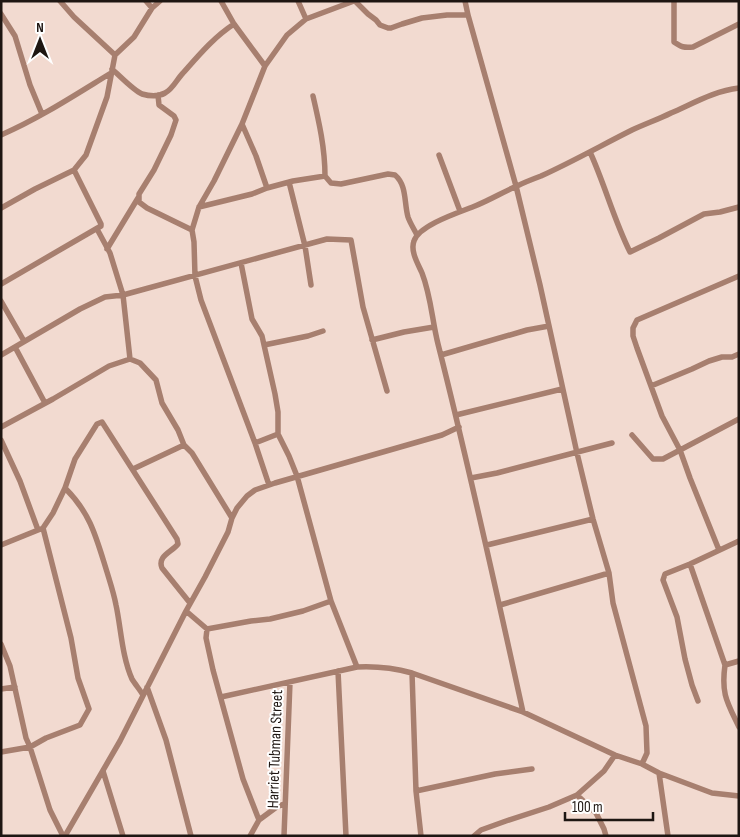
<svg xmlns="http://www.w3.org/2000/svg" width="740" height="837" font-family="'Sofia Sans Condensed',sans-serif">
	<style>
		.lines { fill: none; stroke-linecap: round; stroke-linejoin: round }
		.minor { stroke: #a77f6f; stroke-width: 5.5 }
		.labels { text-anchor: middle; stroke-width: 4; stroke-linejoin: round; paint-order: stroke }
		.street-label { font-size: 16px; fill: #1e1612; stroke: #fff }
	</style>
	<rect width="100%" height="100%" fill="#f2dad0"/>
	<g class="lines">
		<path class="minor" d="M60,1L74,17L115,55
			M146,1L152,8
			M221,1L234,24L265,66
			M298,1L306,19
			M355,1L368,14L376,20L380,25L388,28H391L402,24L422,18L447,15H468
			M465,1L468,15L516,186L540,285L577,453L593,519L609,573L613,603L646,726L647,753L642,764
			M674,1V42C681,47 684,48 693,47L739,24
			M1,14L15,36L30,85L42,114
			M112,69C120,76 133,90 142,94C149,96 158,97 165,93C173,89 177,79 183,73C199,55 214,37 234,24
			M158,95L159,105L174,116L176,120L171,135L154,170L139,194V202L147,208L192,230
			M313,96C319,122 325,148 325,176
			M242,124L256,156L267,188
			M1,135C40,118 75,95 111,73
			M590,152C605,185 614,220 630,252L659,238L704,214L720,212L739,207
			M439,155L460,211
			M289,182L305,246L311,285
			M199,207L252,194L267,188L293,181L325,176L331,183L341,184L388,174L395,175C407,185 404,203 408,217C410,223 414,229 417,235
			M1,208L35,189L74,170L86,155L107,97L115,55L134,37L152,8L160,1
			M97,229L110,253L123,295L130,359L140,363L156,380L162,403L178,430L184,445L192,453L232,518
			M107,249L138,198
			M241,263L252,319L262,336L275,394L278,412V434L289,456L297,476L331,601L357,667
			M1,284L101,226V224L74,170
			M1,301L24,341
			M372,340L404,332L434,327
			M264,345L308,336L323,331
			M15,347L45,403
			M1,355L80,309L105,297L123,295L327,239L351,240L363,307L387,391
			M441,355L527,330L549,326
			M651,386L692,369L709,361L722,357H732L739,354
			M456,415L562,389
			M1,427L53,399L109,366L130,359
			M632,435L653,459H663L739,419
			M1,440L20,481L38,530
			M255,443L278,434
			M133,469L184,445
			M471,478L497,473L612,443
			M269,485L255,443L201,300L195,276L194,242L192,230L199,207L214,181L242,124L265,66L287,35L306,19L354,1
			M65,488C91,514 96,537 107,572C110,582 114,594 116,605C121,628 122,657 132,679C135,684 140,690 143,695
			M1,545L43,528L53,513L65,488L75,459L97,424L102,422L177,539L178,544C172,552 157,556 162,568L190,603
			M487,545L593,519
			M719,550L690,478L680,450L662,416L637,348L633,336V328L637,320L739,276
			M690,564L725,665C721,694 727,702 739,727
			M500,605L609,573
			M186,611L207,629L251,621L270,619L303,611L331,601
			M207,629L206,638L213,670L243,779L259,820
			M1,644L10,666L26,738L30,747L50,810L63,836
			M725,665L739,661
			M338,671L346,836
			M412,673L416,791L421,836
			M147,687L166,740L191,836
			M1,689L15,687
			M221,697L357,667C376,666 394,668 412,673L523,712L615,755L642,764L659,773L712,793L739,796
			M698,701L692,685L685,659L677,617L663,580L665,574L690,564L739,541
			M523,712C496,589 469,466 438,344C432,320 431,296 422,273C418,264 410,251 414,241C419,225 460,212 475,206C490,200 503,192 517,186C525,182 533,179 541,176C572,162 602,145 632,130C645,124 659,119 671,113C694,103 714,91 739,88
			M1,752L30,747L46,738L80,725L89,709L78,678L71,638L43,528
			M103,771L123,836
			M659,773L668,836
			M416,791L495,774L532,769
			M577,795L596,813L604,829L606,836
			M65,836L120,741L186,611L205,577L228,532L232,518L237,508L247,496L255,490L275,483L442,435L459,427
			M250,836L259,820L278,806L285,804
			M284,836L290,682
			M474,836L481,830L506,821L549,807L577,795L604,771L615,755"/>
	</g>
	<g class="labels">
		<g class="street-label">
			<text transform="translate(274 749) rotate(-88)" y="6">Harriet Tubman Street</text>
		</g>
	</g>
	<rect width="740" height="837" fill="none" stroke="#1e1612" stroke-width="5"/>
	<g transform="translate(40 40)" stroke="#ffffff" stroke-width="4" paint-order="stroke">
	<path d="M0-4L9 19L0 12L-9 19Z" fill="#1e1612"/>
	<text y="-8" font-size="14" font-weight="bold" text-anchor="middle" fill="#1e1612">N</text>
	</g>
	<path d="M565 812v8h88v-8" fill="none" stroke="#1e1612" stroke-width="2.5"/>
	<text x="572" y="812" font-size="15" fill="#1e1612" stroke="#ffffff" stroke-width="4" paint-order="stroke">100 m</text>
</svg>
